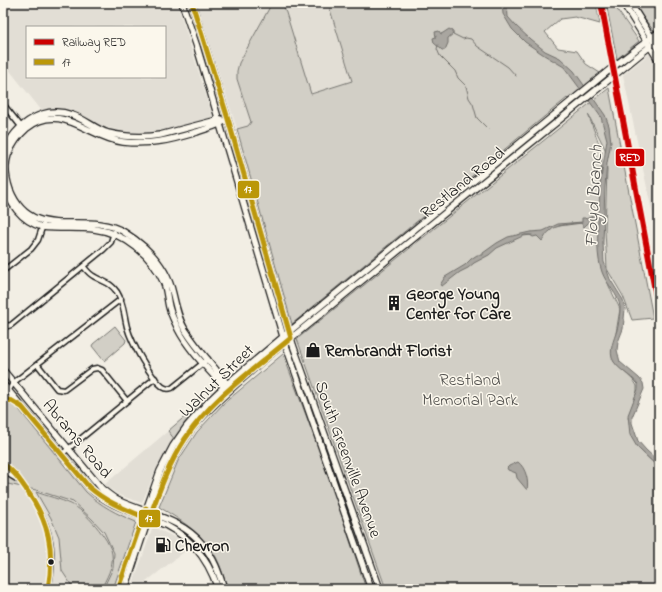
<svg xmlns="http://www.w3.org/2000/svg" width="662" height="592" font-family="'Indie Flower',sans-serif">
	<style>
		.built { fill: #e2ded5; fill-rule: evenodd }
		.green { fill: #d2cfc6; stroke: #777671 }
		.water { fill: #a9a6a0; stroke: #716f6b }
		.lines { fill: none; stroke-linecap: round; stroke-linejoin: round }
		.stream { stroke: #716f6b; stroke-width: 1 }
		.street-casing { stroke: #1c1c1c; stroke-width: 7 }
		.secondary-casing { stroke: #1c1c1c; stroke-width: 8 }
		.street { stroke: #fbf7ec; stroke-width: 4 }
		.secondary { stroke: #fbf7ec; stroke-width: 5.5 }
		.bus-1-casing { stroke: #fbf7ec; stroke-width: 8 }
		.bus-1 { stroke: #bb9708; stroke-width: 5 }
		.rail-1-casing { stroke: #fbf7ec; stroke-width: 9 }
		.rail-1 { stroke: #c00; stroke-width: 6 }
		.bus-dot { fill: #1c1c1c; stroke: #fbf7ec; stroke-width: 1.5 }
		.labels { text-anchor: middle; stroke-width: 3; stroke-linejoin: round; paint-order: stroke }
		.street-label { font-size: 17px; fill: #1c1c1c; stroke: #fbf7ec }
		.poi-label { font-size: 17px; font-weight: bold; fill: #1c1c1c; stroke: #fbf7ec; text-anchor: start }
		.park-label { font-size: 17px; fill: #53524f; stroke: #fbf7ec }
		.water-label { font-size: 18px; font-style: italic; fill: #545351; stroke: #fbf7ec }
		.line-badge { stroke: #fbf7ec; stroke-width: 1.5 }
		.badge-label { font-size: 11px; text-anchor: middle; font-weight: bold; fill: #fff }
	</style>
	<rect width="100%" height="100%" fill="#f2eee4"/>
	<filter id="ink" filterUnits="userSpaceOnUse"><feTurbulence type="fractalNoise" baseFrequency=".025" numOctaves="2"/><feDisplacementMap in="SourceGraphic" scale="8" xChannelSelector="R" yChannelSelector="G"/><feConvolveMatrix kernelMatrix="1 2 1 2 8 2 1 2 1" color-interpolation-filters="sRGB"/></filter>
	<g filter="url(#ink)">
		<path class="built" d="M3,3H177L213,117L161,132L130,133L100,126L78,115L54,109L42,111L3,62ZM27,27H165V77H27Z
			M196,3H272L238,66L237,79L251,122L249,126L237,129Z
			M283,3H328L352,82L310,94Z
			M659,46V244L623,75Z
			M3,388L86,488L102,502L115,510L136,518L138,522L136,531L115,589H3Z
			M168,431L175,440L156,469L142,503L119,495L104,485Z
			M153,527L176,538L189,548L137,589H131Z"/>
		<path class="green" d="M272,3H283L311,94L352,81L328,3H596L600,24L575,17L560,19L545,32L558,48L577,51L586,64L600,73L568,99L567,98L292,324L237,129L248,126L251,122L237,79V71L239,63Z
			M606,3H615L618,11L639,41L617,59Z
			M634,3H659V28L654,31L642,16Z
			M609,88L653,318L632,320L623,296L607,269L605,230L607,170L605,149L588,114L602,152L599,247L602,266L609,286L620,309L613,351L614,362L634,381L637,386V391L628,418L640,450L659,468V589H386L297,339Z
			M115,326L126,340L125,343L104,361L92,346L93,344Z
			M283,354L327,471L366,589H228C224,579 221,566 216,557C203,534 181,520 159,507L178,461L197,432L223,404Z
			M3,390L86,492C101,506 117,514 136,522L113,589H103L113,568L114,553L104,532L92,519L73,502L36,490L3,483Z
			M202,402L175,440L168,431Z
			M36,492C47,496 60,499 71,504C84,510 110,539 112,554C114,566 106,579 101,589H74L62,571L59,537L51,518Z"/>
		<path class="water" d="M502,3H507L508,17L516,26L530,39L545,51L560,58L574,71L605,115L609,126L611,142L607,163L605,186L603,243L604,262L610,279L623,300L625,309L623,329L618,342L617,350L620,362L639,378L643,383L644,389L632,417V423L638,441L646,450L659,462V468L637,447L630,435L628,415L638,389V384C631,375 616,369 612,358C609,347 616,336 618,326C619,320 620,313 620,307C619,295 606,284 602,272C596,255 598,236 598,217L587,224L584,227L581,223C573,223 555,225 550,231C546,233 545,238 542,241L537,236L533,237L530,235H525L497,248L489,255L474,263L468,268L460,272L442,286L440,285L445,277L465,265L471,259L477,255H483V253L497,243L508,237L530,232L543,231L558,224L582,222V218H585L586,219L597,214L599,210L600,185L607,140L601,117L564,67L544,55L525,42L512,29L503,14Z
			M449,29L453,31V34L448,38V43L445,50H442L434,43L433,38L436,37L435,32L439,31L441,34L443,33Z
			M518,462C526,468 529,482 527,490L517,478L516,473L508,470L507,468L509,466Z"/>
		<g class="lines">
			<path class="stream" d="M453,34L463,39L466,38L471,39L477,46L508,67L516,76
				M438,45L437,49L440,56L455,71L458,78L466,86L469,98L473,104L477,118L488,129
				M559,226L582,223
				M523,236L532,235"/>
			<defs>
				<path id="street" d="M3,104L23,129
					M84,267C87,271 91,275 95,277C104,282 111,283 117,292C124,303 124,316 127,327C132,344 150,377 163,387C166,389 169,389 172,388L208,359
					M3,271L31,249L38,240L44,222
					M3,322L8,326L11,325L103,250L111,242L114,232
					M38,365L57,389L64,390L92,369L97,368L102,370L127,401
					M3,395L9,390L13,383L121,299
					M62,454L155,378
					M3,464C12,469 16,475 22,483C47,516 58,548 48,589
					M3,471L20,481"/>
				<path id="secondary" d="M182,3L197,47L285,343L371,589
					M192,3L228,119L293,345L380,589
					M623,3L659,61
					M630,3L659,49
					M3,158C10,128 41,104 72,115C85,119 95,129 108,133C125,137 143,138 160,135L221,119
					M3,183C10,204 20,220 42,227C60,229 77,227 94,229C125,233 152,255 164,283C167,291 167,299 169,307C171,315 175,322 178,329C188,349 209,370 224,387
					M3,370L102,489C107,493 112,497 117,500C146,514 182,518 203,545C214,558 219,573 224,589
					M3,384L89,487C107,505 130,511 154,520C187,533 207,555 218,589
					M227,384C214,366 198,350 186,331C179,321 176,307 173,294C167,267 148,247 124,232C86,209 32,245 10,190C6,179 4,167 8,155C12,145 19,135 27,128C61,101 89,138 123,142C151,145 171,140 197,132C208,128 218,126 228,119
					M3,399L12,401L18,404
					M118,589L160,471L173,446L187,426L209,401L227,384L290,331L613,67L659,32
					M125,589C143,537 159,473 192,429C211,405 236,385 258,365L659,39"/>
			</defs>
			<use href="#street" class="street-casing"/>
			<use href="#secondary" class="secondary-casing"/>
			<use href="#street" class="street"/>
			<use href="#secondary" class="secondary"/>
			<defs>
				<path id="bus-1" d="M3,399L12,401L22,407L89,487C107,503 127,510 149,519C159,491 169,463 185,439C212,398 254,369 291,338L228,119L192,3
					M3,464C13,470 19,479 26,489C49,521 55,550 48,589
					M118,589L146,508"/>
			</defs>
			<use href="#bus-1" class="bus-1-casing"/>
			<use href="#bus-1" class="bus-1"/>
			<defs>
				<path id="rail-1" d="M601,3L659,312"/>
			</defs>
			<use href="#rail-1" class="rail-1-casing"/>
			<use href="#rail-1" class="rail-1"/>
		</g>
	</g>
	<defs>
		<symbol id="building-bare" viewBox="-9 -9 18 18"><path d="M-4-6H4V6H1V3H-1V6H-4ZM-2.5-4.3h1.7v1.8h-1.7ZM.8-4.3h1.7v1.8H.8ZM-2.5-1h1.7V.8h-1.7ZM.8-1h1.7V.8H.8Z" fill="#1c1c1c" stroke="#fbf7ec" stroke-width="2.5" paint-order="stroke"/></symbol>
		<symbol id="shop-bare" viewBox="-9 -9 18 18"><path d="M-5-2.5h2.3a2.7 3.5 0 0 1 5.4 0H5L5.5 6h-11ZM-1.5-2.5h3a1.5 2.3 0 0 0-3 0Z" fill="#1c1c1c" stroke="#fbf7ec" stroke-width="2.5" paint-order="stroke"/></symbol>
		<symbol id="fuel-bare" viewBox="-9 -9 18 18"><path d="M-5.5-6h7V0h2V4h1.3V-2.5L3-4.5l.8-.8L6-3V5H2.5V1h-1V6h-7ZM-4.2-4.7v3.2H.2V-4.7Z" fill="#1c1c1c" stroke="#fbf7ec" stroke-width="2.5" paint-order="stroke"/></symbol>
	</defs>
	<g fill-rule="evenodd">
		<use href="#building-bare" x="383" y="292" width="22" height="22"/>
		<use href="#shop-bare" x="302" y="339" width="22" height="22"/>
		<use href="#fuel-bare" x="152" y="534" width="22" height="22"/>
	</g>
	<circle class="bus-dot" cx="51" cy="562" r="3.5"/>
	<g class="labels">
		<g class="street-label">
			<text transform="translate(462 182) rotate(-39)" y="6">Restland Road</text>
			<text transform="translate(216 380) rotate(-44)" y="6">Walnut Street</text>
			<text transform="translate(78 438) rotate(50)" y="6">Abrams Road</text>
			<text transform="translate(349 459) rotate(70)" y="6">South Greenville Avenue</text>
		</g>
		<g class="poi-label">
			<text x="406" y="299">George Young<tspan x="406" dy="20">Center for Care</tspan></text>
			<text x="325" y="356">Rembrandt Florist</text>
			<text x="175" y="551">Chevron</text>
		</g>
		<g class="park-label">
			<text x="470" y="385">Restland<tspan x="470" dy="20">Memorial Park</tspan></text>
		</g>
		<g class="water-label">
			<text transform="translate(593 196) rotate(-87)" y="6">Floyd Branch</text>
		</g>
	</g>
	<g class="line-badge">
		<rect x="615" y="148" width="30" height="19" rx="4" fill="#c00"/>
		<rect x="237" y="180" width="23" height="19" rx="4" fill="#bb9708"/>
		<rect x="138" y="509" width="23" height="19" rx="4" fill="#bb9708"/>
	</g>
	<g class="badge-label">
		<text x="630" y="161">RED</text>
		<text x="248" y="193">17</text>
		<text x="149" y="522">17</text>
	</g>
	<rect width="662" height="592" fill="none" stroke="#fbf7ec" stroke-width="16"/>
	<rect x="8" y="8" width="646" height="576" fill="none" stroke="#1c1c1c" stroke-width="1.5" filter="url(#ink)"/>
	<rect x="26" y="26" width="140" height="52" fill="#fbf7ec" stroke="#a29f99"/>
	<rect x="34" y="39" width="20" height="6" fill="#cc0000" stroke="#a29f99"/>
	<text x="62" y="46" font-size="12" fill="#1c1c1c">Railway RED</text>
	<rect x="34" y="59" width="20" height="6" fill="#bb9708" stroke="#a29f99"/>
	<text x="62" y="66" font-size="12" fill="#1c1c1c">17</text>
</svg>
